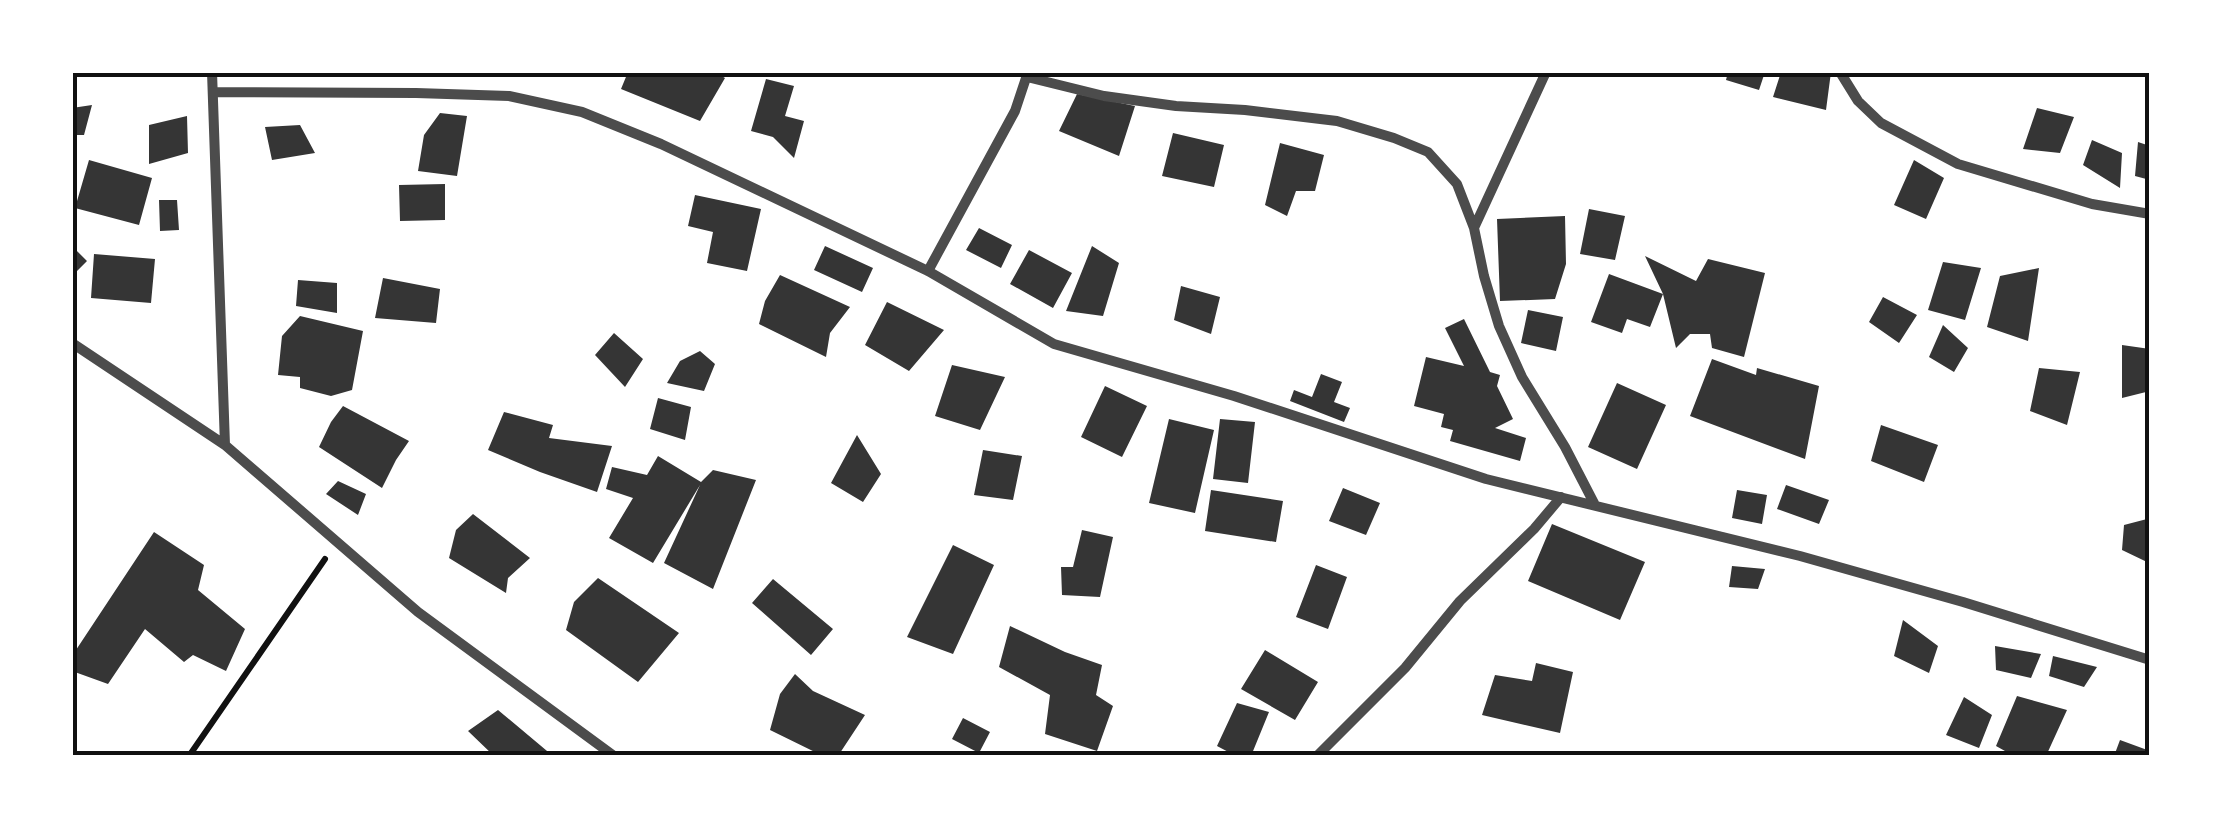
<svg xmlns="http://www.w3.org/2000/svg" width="2222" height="828" font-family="'Public Sans',sans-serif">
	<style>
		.building { fill: #353535 }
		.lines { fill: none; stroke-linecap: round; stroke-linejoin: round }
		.path { stroke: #111; stroke-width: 6 }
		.minor { stroke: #4c4c4c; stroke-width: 10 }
		.neatline { fill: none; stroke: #111; stroke-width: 4 }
	</style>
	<rect width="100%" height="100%" fill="#fff"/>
	<path class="building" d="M628,72H715L725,78L700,121L621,89Z
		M1728,72H1765L1759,90L1726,80Z
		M1781,72H1831L1826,110L1773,97Z
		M766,79L794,86L785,116L804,121L794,158L773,137L751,131Z
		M1077,94L1135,106L1119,156L1059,131Z
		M92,105L84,135H72V108Z
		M2037,108L2074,117L2060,153L2023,149Z
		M440,113L467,116L457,176L418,171L424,135Z
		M187,116L188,153L149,164V125Z
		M300,125L315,153L272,160L265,127Z
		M1173,133L1224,145L1214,187L1162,176Z
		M2092,140L2122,153L2120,188L2083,165Z
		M2138,142L2150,146V180L2135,176Z
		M1280,143L1324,155L1315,191H1296L1287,216L1265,205Z
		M89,160L152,178L139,225L75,208Z
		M1914,160L1944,178L1926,219L1894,205Z
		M445,184V220L400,221L399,185Z
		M695,195L761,209L747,271L707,263L713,232L688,226Z
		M159,200H177L179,230L160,231Z
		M1589,209L1625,216L1615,260L1580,254Z
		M1565,216L1566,264L1555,299L1500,301L1497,219Z
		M979,228L1012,245L1001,268L966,250Z
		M72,246L87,261L72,276Z
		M825,246L873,268L862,292L814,270Z
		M1092,246L1119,263L1103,316L1066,311Z
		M1029,250L1072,273L1053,308L1010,284Z
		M94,254L155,259L151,303L91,298Z
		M1645,256L1696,281L1708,259L1765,273L1744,357L1712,348L1710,334H1690L1676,348L1663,294Z
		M1943,262L1981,268L1965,320L1928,310Z
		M2039,268L2028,341L1987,327L2000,276Z
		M1609,274L1663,294L1650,327L1627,319L1622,333L1591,322Z
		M780,275L850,307L830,333L826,357L759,324L765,301Z
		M383,278L440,289L436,323L375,318Z
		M298,280L337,283V313L296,306Z
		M1181,286L1220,297L1211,334L1174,320Z
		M1883,297L1917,315L1899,343L1869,322Z
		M887,302L944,330L909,371L865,345Z
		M1528,310L1563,317L1556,351L1521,343Z
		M300,316L363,331L352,390L331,396L300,388V377L278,375L282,336Z
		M1464,319L1490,372L1500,375L1497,386L1513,419L1495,428L1526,438L1520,461L1450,441L1453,430L1441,427L1444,414L1414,406L1426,357L1464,366L1445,328Z
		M1943,325L1968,348L1954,372L1929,357Z
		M614,333L643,359L625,387L595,355Z
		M2122,345L2150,349V391L2122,398Z
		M700,351L715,364L704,391L667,383L680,361Z
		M1712,359L1756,375L1757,368L1819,386L1805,459L1690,416Z
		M952,365L1005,377L980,430L935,416Z
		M2039,368L2080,372L2067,425L2030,411Z
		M1321,374L1342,382L1334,402L1350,408L1344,422L1290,401L1294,390L1312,397Z
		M1617,383L1666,405L1637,469L1588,447Z
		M1105,386L1147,406L1122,457L1081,437Z
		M658,398L691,407L685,440L650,429Z
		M343,406L409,441L396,460L382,488L319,447L331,422Z
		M504,412L553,425L549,438L612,446L597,492L540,472L488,450Z
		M1169,419L1214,430L1195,513L1149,503Z
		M1220,419L1255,422L1248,483L1213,479Z
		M1881,425L1938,445L1924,482L1871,461Z
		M857,435L881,474L863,502L831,483Z
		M983,450L1022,456L1013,500L974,495Z
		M658,456L701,482L713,470L756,480L713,589L664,563L700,485L653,563L609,538L633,498L606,489L612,467L647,475Z
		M338,481L366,494L358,515L326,494Z
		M1786,485L1829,500L1819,524L1777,509Z
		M1343,488L1380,503L1366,535L1329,521Z
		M1211,490L1283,501L1276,542L1205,531Z
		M1737,490L1767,495L1762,524L1732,518Z
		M473,514L530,558L508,578L506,593L449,558L456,530Z
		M2147,519L2150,523V558L2147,562L2122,550L2124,525Z
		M1552,524L1645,562L1620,620L1528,581Z
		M1082,530L1113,537L1100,597L1062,595L1061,567H1073Z
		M154,532L204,565L198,590L245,629L226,671L193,655L184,662L145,629L108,684L72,671V656Z
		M953,545L994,565L953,654L907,637Z
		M1316,565L1347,577L1328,629L1296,617Z
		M1732,566L1765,569L1758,589L1729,587Z
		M598,578L679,633L638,682L566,630L574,602Z
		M773,579L833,629L811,655L752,603Z
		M1903,620L1938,646L1929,673L1894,656Z
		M1010,626L1065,652L1102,665L1096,695L1113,706L1097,751L1045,734L1050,695L999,667Z
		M1995,646L2041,654L2031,678L1996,670Z
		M1265,650L1318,682L1295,720L1241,689Z
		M2053,656L2097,667L2084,687L2049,676Z
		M1536,663L1573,672L1560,733L1482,715L1495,675L1532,681Z
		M795,674L813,691L865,715L838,756H823L770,730L780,694Z
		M2017,696L2067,710L2046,756H2014L1996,746Z
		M1964,697L1992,715L1979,748L1946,735Z
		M1237,703L1269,712L1251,756H1236L1217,746Z
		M498,710L553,756H494L468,731Z
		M963,718L990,732L979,753L952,739Z
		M2120,740L2150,751V756H2114Z"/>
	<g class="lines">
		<path class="path" d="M189,756L325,559"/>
		<path class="minor" d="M212,72L225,445
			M1840,72L1858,101L1881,123L1958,164L2092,204L2150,214
			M1027,77L1104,96L1176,106L1245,110L1337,121L1394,138L1428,152L1457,184L1474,228L1484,276L1499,326L1522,377L1565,447L1595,505
			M214,92L416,93L509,96L582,112L661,144L928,271L1054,344L1234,396L1486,479L1800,556L1963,602L2150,660
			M1474,228L1546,72
			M928,271L1015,111L1028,72
			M72,343L225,445L418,612L614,756
			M1317,756L1405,668L1460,601L1534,529L1561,497"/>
	</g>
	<rect width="2222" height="828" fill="none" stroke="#ffffff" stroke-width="150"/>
	<rect x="75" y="75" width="2072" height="678" class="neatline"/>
</svg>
